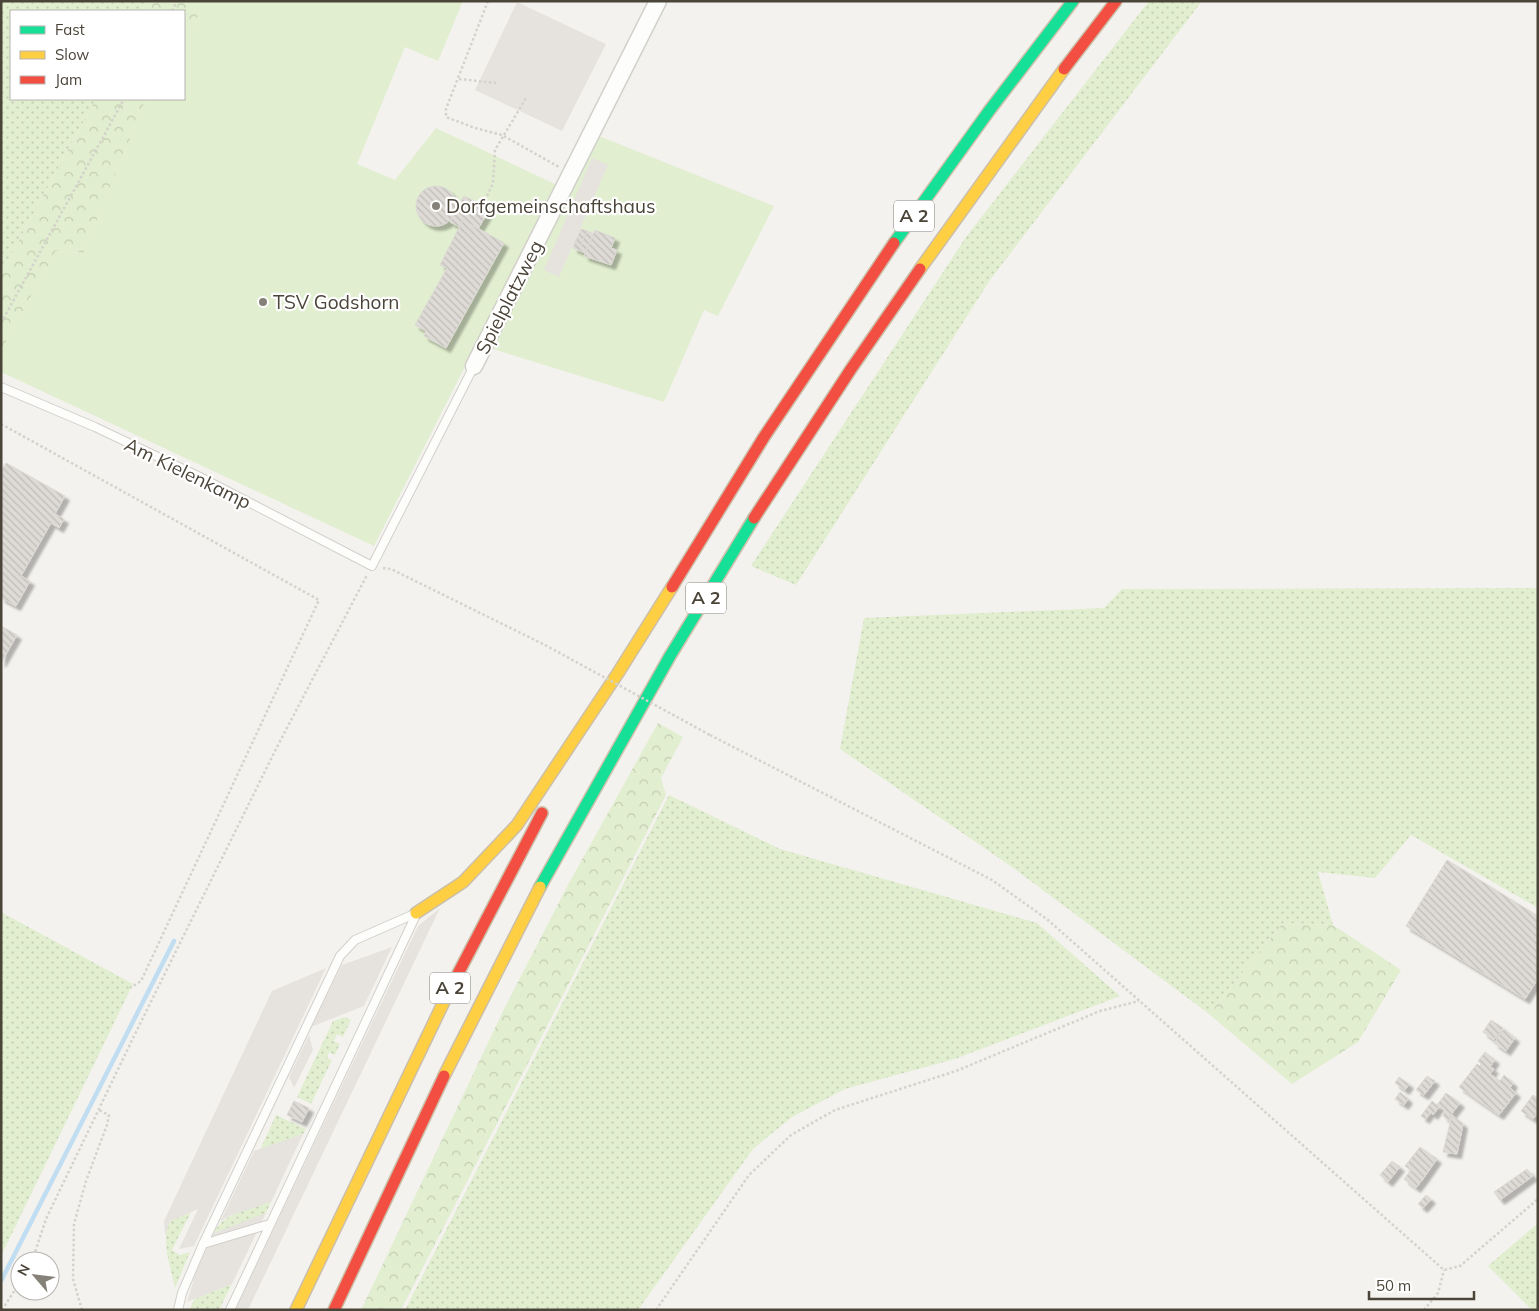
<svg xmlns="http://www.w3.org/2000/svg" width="1539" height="1311" font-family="Mulish,sans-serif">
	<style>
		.grass { fill: url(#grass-dots) }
		.forest { fill: url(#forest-crowns) }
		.garden { fill: #e1eecf }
		.parking { fill: #e6e3df }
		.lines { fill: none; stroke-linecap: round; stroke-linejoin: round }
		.stream { stroke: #c0ddf1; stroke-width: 4.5 }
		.building { fill: url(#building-back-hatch); stroke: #dcd9d4; filter: url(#shadow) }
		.lane-casing { stroke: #d2d0cb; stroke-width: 10 }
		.street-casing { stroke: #d2d0cb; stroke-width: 19 }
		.fast-casing { stroke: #ccbfa9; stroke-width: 14 }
		.slow-casing { stroke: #ccbfa9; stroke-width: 14 }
		.jam-casing { stroke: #ccbfa9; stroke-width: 14 }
		.path { stroke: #d3d2cc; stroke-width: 2.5; stroke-dasharray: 2.5 2.5; stroke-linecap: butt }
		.lane { stroke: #fdfdfc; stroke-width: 8 }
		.street { stroke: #fdfdfc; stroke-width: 16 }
		.fast { stroke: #16e098; stroke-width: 11 }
		.slow { stroke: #ffcf43; stroke-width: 11 }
		.jam { stroke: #f24e42; stroke-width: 11 }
		.path-bridge { stroke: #d3d2cc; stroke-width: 2.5; stroke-dasharray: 2.5 2.5; stroke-linecap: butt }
		.poi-dot { fill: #868178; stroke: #fff; stroke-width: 2 }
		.labels { text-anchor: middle; stroke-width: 4.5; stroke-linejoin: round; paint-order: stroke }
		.shield { fill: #fff; stroke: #817c74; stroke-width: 1 }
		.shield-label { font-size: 18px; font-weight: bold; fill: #4b4439 }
		.poi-label { font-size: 19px; fill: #4b4439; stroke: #fff; text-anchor: start }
		.street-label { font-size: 19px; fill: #4b4439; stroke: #fff }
	</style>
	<defs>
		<pattern id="grass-dots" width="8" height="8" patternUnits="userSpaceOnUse" patternTransform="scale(1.25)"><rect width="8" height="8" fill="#e1eecf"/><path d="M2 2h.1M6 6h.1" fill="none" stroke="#c3cdb2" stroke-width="1.8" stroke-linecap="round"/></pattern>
		<pattern id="forest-crowns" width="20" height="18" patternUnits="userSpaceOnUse" patternTransform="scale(1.25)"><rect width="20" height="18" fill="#e1eecf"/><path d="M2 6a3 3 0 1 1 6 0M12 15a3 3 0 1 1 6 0" fill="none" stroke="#c3cdb2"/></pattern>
		<pattern id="building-back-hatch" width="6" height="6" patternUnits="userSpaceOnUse" patternTransform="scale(1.25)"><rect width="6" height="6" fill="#dedbd6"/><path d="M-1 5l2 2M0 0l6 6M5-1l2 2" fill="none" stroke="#c0bdb8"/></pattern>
		<filter id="shadow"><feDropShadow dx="4.5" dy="4.5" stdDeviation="1" flood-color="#0004"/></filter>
	</defs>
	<rect width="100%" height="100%" fill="#f4f2ee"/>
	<path class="grass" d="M1,1H149L144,11H11V99H96L1,273Z
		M1149,1H1202L990,280L796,585L751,566L966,237Z
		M1538,588V908L1411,835L1375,878L1318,872L1333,925L1283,923L1209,1014L1012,867L840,749L864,618L1104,608L1122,589Z
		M669,795L780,849L1037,923L1120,996L955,1059L845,1089L792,1117L753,1149L638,1310H405Z
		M1,912L133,984L1,1256Z
		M345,1017L351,1020L343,1037L337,1034L334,1041L340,1044L335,1055L329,1052L327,1058L332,1060L311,1104L297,1097L333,1021Z
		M276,1115L306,1129L303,1134L260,1150Z
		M271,1202L266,1213L257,1218L214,1233C225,1212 249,1209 271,1202Z
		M191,1212L172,1250L180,1255L190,1252L175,1288C171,1268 160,1240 170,1221Z
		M1538,1223V1310H1532L1488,1266Z
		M232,1284L219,1310H189L195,1299Z"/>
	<path class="forest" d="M149,1H204L184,51V11H144Z
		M96,99H146L84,253L56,251L1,351V273Z
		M658,723L683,737L661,778L666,795L401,1310H361L505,1007L569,883Z
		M1283,923L1333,925L1401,970L1358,1042L1292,1084L1209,1014Z"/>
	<path class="garden" d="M204,1H463L438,61L405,47L357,164L395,180L436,128L557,185L374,546L1,372V351L56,251L84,253L146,99H184V51Z
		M599,136L774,206L718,316L704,310L664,402L493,349Z"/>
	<path class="parking" d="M517,2L606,44L562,131L475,90Z
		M592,158L608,165L559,277L544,270Z
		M440,908L248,1310H235L418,926Z
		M392,947L364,1006L311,1027L342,965Z
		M326,968L194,1246L179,1249L198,1209L170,1221L165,1235L164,1221L272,991Z
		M309,1035L313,1050L294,1088L289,1077Z
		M303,1134L271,1202L229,1216L220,1222L254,1151Z
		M266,1213L232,1284L187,1302L196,1272L214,1233Z"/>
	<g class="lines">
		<path class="stream" d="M1,1281L174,941"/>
	</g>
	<path class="building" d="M416 206a20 20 0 1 1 40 0a20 20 0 1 1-40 0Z
		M464,196L490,209L478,229L463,220L460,227L450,222Z
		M463,220L504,243L446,348L424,336L426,331L415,325L447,268L440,265Z
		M581,229L587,231L581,245L575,242Z
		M595,230L615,238L611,248L617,250L611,265L584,256Z
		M587,231L593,234L585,253L573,248L575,242L581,245Z
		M6,463L65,496L55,514L64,519L59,528L51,523L21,576L30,581L16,606L1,598V471Z
		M1,626L17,635L1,663Z
		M1447,860L1538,916V979L1525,999L1406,926Z
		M1491,1020L1503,1028L1494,1040L1483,1032Z
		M1504,1029L1515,1038L1506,1051L1494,1043Z
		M1485,1052L1495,1060L1490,1067L1494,1069L1490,1074L1500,1081L1504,1075L1513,1083L1510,1088L1516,1093L1499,1115L1459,1087L1477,1064L1480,1066L1481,1064L1478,1061Z
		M1427,1076L1435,1081L1424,1095L1416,1090Z
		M1399,1077L1409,1084L1405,1090L1395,1083Z
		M1400,1092L1408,1099L1404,1105L1395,1099Z
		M1446,1093L1460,1103L1450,1116L1449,1121L1443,1116L1444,1110L1437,1105Z
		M1533,1095L1538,1098V1113L1533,1119L1521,1111Z
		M294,1101L309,1108L302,1122L287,1115Z
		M1432,1101L1439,1107L1433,1115L1430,1112L1425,1119L1421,1116Z
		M1452,1115L1463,1124L1457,1154L1443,1152Z
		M1420,1147L1437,1159L1423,1179L1405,1166Z
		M1392,1161L1400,1167L1388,1182L1380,1175Z
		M1527,1169L1533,1176L1500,1200L1494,1192Z
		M1411,1170L1423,1179L1416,1188L1404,1179Z
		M1426,1195L1431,1199L1423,1208L1418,1204Z"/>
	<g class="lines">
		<defs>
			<path id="lane" d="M1,387L95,427L200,477L372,566L474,366
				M203,1244L270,1224
				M178,1310L182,1293L203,1244L340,956L355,940L412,915
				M230,1310L415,917"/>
			<path id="street" d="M474,366L658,1"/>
			<path id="fast" d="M894,243L989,111L1073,1
				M540,887L670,656L754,518"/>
			<path id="slow" d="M920,269L1064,69
				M416,913L463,882L517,825L618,673L672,587
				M444,1076L540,887
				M296,1310L450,989"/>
			<path id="jam" d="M1064,69L1116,1
				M754,518L851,369L920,269
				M672,587L764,437L894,243
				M450,989L542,813
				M334,1310L444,1076"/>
		</defs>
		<use href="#lane" class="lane-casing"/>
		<use href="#street" class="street-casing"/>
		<use href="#fast" class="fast-casing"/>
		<use href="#slow" class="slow-casing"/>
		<use href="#jam" class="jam-casing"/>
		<path class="path" d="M488,1L446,109V117L475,128L502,135L559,167
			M172,11L177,1
			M459,79L496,83
			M487,196L493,183L495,150L526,98
			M1,323L124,99
			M1,424L319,600L141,981L130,988
			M383,568L391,569L545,645
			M710,735L992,880L1048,920L1444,1270L1460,1266L1538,1199
			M32,1261L46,1219L134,1036L277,747L367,575
			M2,1310L20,1282
			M82,1310L73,1279L74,1224L86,1181L107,1125L109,1115L99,1110
			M656,1310L749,1175L791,1135L835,1110L956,1071L1100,1011L1139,1001
			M1424,1310L1438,1293L1444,1270"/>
		<use href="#lane" class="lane"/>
		<use href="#street" class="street"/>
		<use href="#fast" class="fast"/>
		<use href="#slow" class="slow"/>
		<use href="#jam" class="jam"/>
		<path class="path-bridge" d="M545,645L710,735"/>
	</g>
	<g class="poi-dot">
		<circle cx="436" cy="206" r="5"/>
		<circle cx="263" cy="302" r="5"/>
	</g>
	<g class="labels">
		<g class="shield">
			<rect x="894" y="200.5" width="40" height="31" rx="4"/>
			<rect x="686" y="582.5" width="40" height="31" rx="4"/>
			<rect x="430" y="972.5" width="40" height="31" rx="4"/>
		</g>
		<g class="shield-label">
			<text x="914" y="222">A 2</text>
			<text x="706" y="604">A 2</text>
			<text x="450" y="994">A 2</text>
		</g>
		<g class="poi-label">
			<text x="446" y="213">Dorfgemeinschaftshaus</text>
			<text x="273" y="309">TSV Godshorn</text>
		</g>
		<g class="street-label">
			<text transform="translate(509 297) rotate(-63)" y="7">Spielplatzweg</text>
			<text transform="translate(188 473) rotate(26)" y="7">Am Kielenkamp</text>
		</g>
	</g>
	<rect width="1539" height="1311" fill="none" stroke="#4b4439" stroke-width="5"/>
	<rect x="10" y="10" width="175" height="90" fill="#ffffff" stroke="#b7b4b0"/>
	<rect x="20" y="26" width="25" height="8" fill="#16e098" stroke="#b7b4b0"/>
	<text x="55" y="35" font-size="15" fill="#4b4439">Fast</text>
	<rect x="20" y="51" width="25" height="8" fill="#ffcf43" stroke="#b7b4b0"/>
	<text x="55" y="60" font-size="15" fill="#4b4439">Slow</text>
	<rect x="20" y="76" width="25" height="8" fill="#f24e42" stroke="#b7b4b0"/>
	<text x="55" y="85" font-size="15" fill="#4b4439">Jam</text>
	<g transform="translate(35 1276) rotate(298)"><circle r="24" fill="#ffffff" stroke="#b7b4b0"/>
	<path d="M0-4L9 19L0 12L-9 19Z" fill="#868178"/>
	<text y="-8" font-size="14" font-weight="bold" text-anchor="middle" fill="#4b4439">N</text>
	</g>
	<path d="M1369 1291v8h105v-8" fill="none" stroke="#4b4439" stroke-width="2.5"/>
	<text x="1376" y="1291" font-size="15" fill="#4b4439" stroke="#ffffff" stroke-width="4" paint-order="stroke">50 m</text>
</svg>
